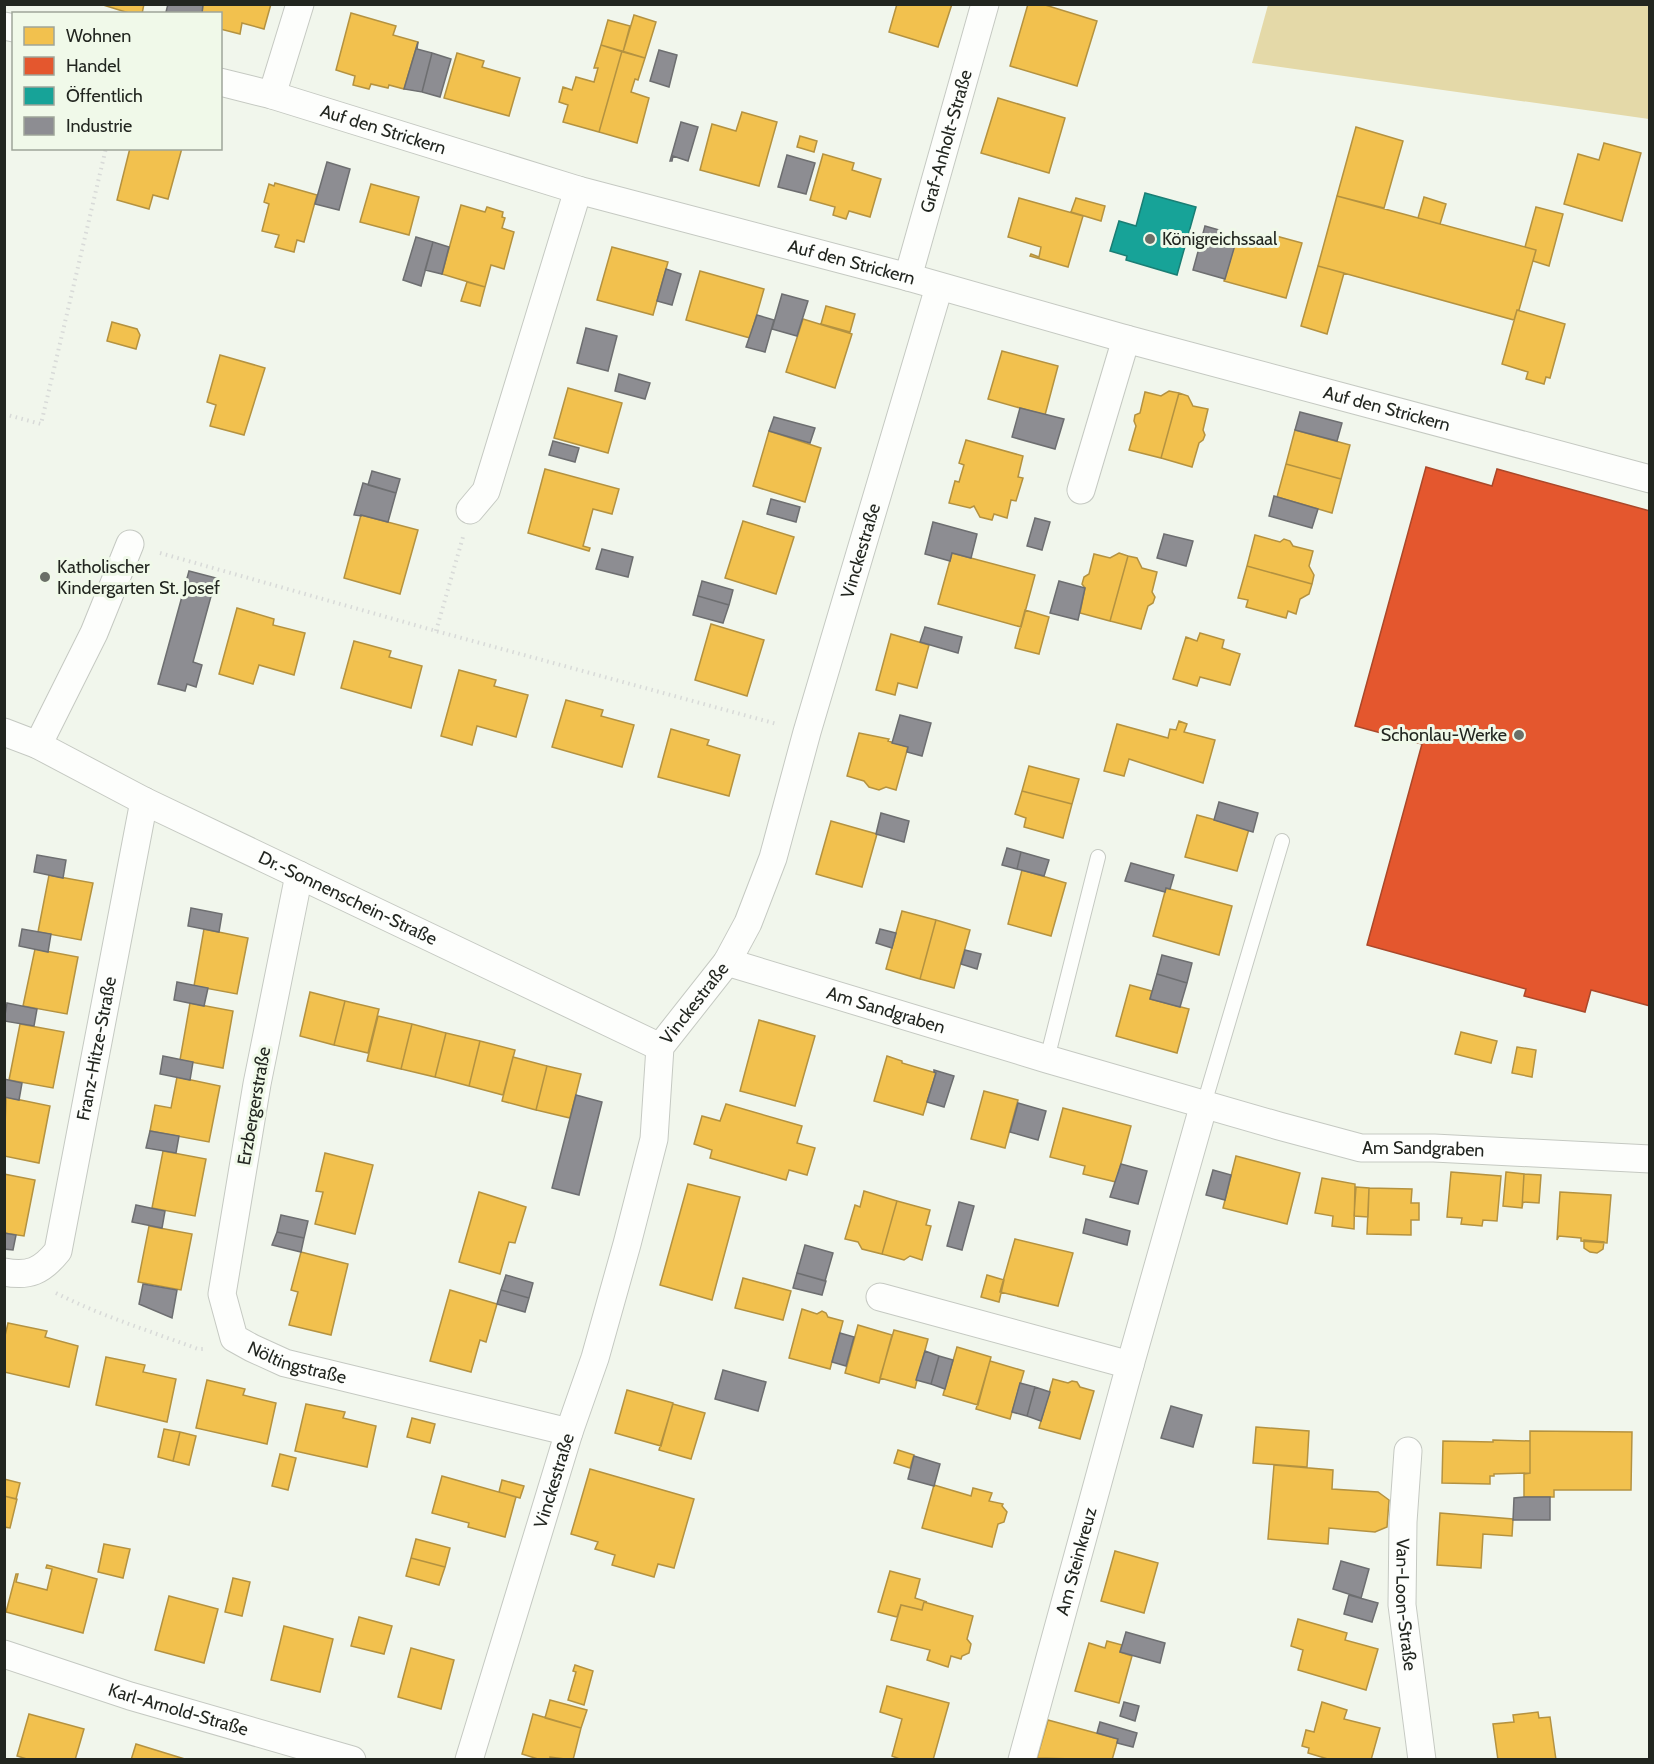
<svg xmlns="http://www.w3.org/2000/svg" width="1654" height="1764" font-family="Cabin,sans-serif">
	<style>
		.green { fill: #e4d9a8 }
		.homes { fill: #f2c14e; stroke: #b49240; stroke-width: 1.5 }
		.shops { fill: #e4572e; stroke: #aa482a; stroke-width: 1.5 }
		.public { fill: #17a398; stroke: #1a7e74; stroke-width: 1.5 }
		.industry { fill: #8d8d92; stroke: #6d6e70; stroke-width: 1.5 }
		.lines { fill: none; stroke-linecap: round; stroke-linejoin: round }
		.lane-casing { stroke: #c5c9c2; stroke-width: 16 }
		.street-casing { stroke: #c5c9c2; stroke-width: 29 }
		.path { stroke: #d8dad8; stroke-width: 4; stroke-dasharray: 1.5 4.5; stroke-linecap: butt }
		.lane { stroke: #fdfefc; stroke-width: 14 }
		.street { stroke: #fdfefc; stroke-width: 27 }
		.poi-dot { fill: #6a6f67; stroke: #f0f9e9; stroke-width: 2 }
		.labels { text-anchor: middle; stroke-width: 6; stroke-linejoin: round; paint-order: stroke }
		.street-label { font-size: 18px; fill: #222620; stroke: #f0f9e9 }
		.poi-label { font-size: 18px; fill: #222620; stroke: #f0f9e9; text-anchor: start }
	</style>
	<rect width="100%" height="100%" fill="#f1f6ec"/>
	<path class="green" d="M1268,5H1649V119L1252,63Z"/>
	<path class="homes" d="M100,4H144L142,14H132Z
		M203,4H271L264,29L242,23L240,34L220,29V14L202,13Z
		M897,4H952L938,47L889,32Z
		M1028,4H1042L1097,21L1077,86L1010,66Z
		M351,13L396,26L393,35L418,42L404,89L389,85L388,88L371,84L369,89L353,85L355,76L336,70Z
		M634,15L656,22L645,58L623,52Z
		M608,20L630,26L623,52L601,45Z
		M601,45L622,51L599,132L563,122L568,105L559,102L563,87L572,90L576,77L594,82L598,68H594Z
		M622,51L645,58L638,80L635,79L631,92L649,98L637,143L599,132Z
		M457,53L484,61L482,67L520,78L509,116L444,98Z
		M998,98L1065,118L1049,173L981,153Z
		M742,112L777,122L759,186L700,170L712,124L736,131Z
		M1356,127L1403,141L1384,208L1337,196Z
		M800,136L817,141L814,152L797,147Z
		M1604,143L1641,153L1622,221L1564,204L1578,154L1599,160Z
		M130,148H182L168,199L153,195L149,209L117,200Z
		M823,154L854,163L852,170L881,179L870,217L849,211L846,219L833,215L835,207L810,200Z
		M275,183L317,195L304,242L297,240L294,252L275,247L279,235L262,231L269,204L264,202L269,184L274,186Z
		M371,184L419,197L409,235L360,222Z
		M1337,196L1536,250L1519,310H1517L1514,320L1318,266Z
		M1424,197L1446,204L1440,224L1418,218Z
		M1019,198L1083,216L1068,267L1030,256L1031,254L1039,257L1041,247L1008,237Z
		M1076,198L1105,206L1101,221L1071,212Z
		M461,205L485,212L487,207L503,212L502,217L505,218L502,228L514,232L504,269L491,265L485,287L442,274Z
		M1536,207L1563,214L1549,266L1533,261L1536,250L1525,247Z
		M1237,236L1273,246L1276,236L1302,243L1286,298L1224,281Z
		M612,247L668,262L653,315L597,300Z
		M1318,266L1344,273L1327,334L1301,326Z
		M700,271L764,289L750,338L686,320Z
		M467,282L485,287L480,306L461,301Z
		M826,306L855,314L850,332L821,324Z
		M1517,310L1565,324L1550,378L1546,377L1544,384L1526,379L1528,372L1502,364Z
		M803,319L852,334L835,388L786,372Z
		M112,322L137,329L140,335L136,349L107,341Z
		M1002,351L1058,366L1045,415L988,399Z
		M220,355L265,368L244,435L210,426L216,405L207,402Z
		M568,388L622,403L608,453L554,438Z
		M1169,391L1179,393L1161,458L1129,450L1136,426L1134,421L1135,415L1140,413L1145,392L1161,396Z
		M1179,393L1188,396L1193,406L1208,409L1203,430L1205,435L1203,440L1199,443L1192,467L1161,458Z
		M1295,430L1350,445L1341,479L1286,464Z
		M769,431L821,448L805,502L753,486Z
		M966,440L1023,456L1018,477L1023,478L1016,501L1011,500L1007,518L994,514L992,520L980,517L974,506L970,508L949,503L955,481L959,482L964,465L959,463Z
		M1286,464L1341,479L1332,513L1277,497Z
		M545,469L619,489L612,514L593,509L583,546L590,548L589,551L528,533Z
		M361,515L418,530L400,594L344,578Z
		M743,521L794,537L776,594L725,578Z
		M1255,535L1280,542L1284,539L1290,541L1293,546L1313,551L1309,566L1314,575L1312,584L1247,566Z
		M952,553L1035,575L1021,627L938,604Z
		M1119,553L1128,556L1110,621L1080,613L1085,588L1082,584L1084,577L1089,574L1094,554L1110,558Z
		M1128,556L1137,558L1142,568L1157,572L1152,592L1155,597L1153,603L1148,606L1141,629L1110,621Z
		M1247,566L1312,584L1309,594L1300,599L1296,614L1288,611L1286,618L1246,607L1248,600L1238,598Z
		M237,608L274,619L273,625L305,633L294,675L259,665L253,684L219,674Z
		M1025,610L1049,617L1039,654L1015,648Z
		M711,624L764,640L747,696L695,680Z
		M1200,633L1224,640L1222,648L1240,654L1230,685L1200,677L1197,686L1173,679L1186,637L1197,641Z
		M891,634L929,645L917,688L898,683L895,695L876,690Z
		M354,641L391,651L389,657L422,666L411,708L341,688Z
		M459,670L496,680L494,686L528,695L516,737L477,726L472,745L441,736Z
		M566,700L603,710L601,716L634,725L622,767L552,747Z
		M1179,721L1187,724L1184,732L1215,740L1203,783L1129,759L1124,776L1104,771L1117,724L1168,738L1170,729L1176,730Z
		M671,729L709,740L707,745L740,755L729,796L658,777Z
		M859,733L889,739L888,741L908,747L896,790L886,787L879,790L869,787L864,781L847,776Z
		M1029,766L1079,779L1072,804L1022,791Z
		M1022,791L1072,804L1063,838L1024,827L1026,818L1015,814Z
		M1197,815L1249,829L1237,871L1185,857Z
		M831,821L877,834L862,887L816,874Z
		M1022,870L1066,883L1051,936L1008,924Z
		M49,875L93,883L81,940L38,932Z
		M1166,888L1232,906L1219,955L1153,936Z
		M902,911L936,920L920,979L886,969Z
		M936,920L970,930L954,988L920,979Z
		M204,929L248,938L237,994L194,986Z
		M35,949L78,957L67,1014L23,1006Z
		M1130,985L1152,991L1150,999L1189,1009L1177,1053L1116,1036Z
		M310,992L345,1001L334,1045L300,1036Z
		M345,1001L379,1009L368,1053L334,1045Z
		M190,1003L233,1011L223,1068L180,1060Z
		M378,1016L412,1024L401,1069L367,1061Z
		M759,1020L815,1036L795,1106L740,1091Z
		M20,1024L64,1032L53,1088L9,1080Z
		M412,1024L446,1033L435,1077L401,1069Z
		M1461,1032L1497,1041L1491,1063L1455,1054Z
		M446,1033L480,1041L469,1086L435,1077Z
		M480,1041L515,1050L503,1095L469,1086Z
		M1517,1047L1536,1050L1532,1077L1512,1073Z
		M887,1056L902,1061V1063L936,1073L923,1115L874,1101Z
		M513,1057L547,1066L536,1110L502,1101Z
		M547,1066L581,1074L570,1118L536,1110Z
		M177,1077L220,1086L209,1142L150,1131L155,1105L171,1108Z
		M984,1091L1018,1100L1005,1148L971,1139Z
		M6,1097L50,1106L39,1163L4,1156Z
		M726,1104L802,1126L797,1143L815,1148L807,1175L789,1170L786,1180L710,1158L712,1150L694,1144L702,1116L720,1121Z
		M1063,1108L1131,1126L1116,1182L1083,1174L1085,1166L1050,1157Z
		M163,1151L206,1159L195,1216L152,1208Z
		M325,1153L373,1165L355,1234L315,1224L323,1192L316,1191Z
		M1236,1156L1300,1173L1287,1224L1223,1208Z
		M1451,1172L1501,1176L1497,1221L1483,1220L1482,1226L1461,1224L1462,1218L1447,1217Z
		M1506,1172L1524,1174L1522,1208L1503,1206Z
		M4,1174L35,1180L24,1236L4,1233Z
		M1524,1174L1541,1175L1539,1203L1523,1202L1522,1208Z
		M1322,1178L1355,1184L1354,1229L1332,1226L1333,1216L1315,1213Z
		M688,1184L740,1197L712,1300L660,1285Z
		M1356,1187L1369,1188L1368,1217L1354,1216Z
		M1369,1188L1412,1189L1411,1203H1419V1220H1411V1235L1367,1234Z
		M864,1191L897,1201L882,1254L862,1249L858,1242L845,1239L855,1205L860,1207Z
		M479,1192L526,1207L515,1243L509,1242L500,1274L459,1262Z
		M1560,1192L1611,1195L1607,1243L1581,1241V1238L1559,1236L1557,1240Z
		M897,1201L930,1210L926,1225L931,1226L922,1260L910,1256L904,1260L882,1254Z
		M149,1226L192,1234L181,1290L138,1282Z
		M1015,1239L1073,1253L1058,1306L1000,1292Z
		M1584,1240L1604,1242L1603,1249L1597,1253L1590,1252L1584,1248Z
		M301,1252L348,1264L331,1335L289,1325L298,1292L291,1290Z
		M987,1275L1004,1280L999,1302L981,1297Z
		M743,1278L791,1291L783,1320L735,1308Z
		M450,1290L497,1304L486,1342L480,1340L471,1372L430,1361Z
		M802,1309L817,1314L822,1311L826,1313L828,1317L843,1321L830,1369L789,1358Z
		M8,1323L47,1331L45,1337L78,1346L69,1387L4,1372V1340Z
		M858,1325L892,1335L879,1383L845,1373Z
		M894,1330L928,1339L915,1388L880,1378Z
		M957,1347L991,1357L978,1405L943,1395Z
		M106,1357L145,1365L143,1372L176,1379L167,1422L96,1405Z
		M990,1361L1024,1371L1010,1419L976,1409Z
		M1053,1379L1068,1383L1072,1381L1077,1382L1080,1387L1094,1391L1080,1439L1039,1428Z
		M207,1380L245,1389L243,1395L276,1403L267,1444L196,1428Z
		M627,1390L673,1403L661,1446L615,1433Z
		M306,1404L345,1412L343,1418L376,1426L367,1467L295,1451Z
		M673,1404L705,1413L691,1459L659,1450Z
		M412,1418L435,1424L430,1443L407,1437Z
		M1256,1427L1309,1431L1307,1467L1253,1463Z
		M164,1429L180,1432L173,1461L158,1457Z
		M1530,1431L1632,1432L1631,1490H1554V1497H1524V1474L1530,1473Z
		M180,1432L196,1436L189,1465L173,1461Z
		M1493,1440L1530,1441V1473L1494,1474V1476H1490V1484L1442,1483L1443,1441L1493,1442Z
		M898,1450L914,1455L910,1468L894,1463Z
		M280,1454L296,1458L288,1490L272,1486Z
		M1274,1465L1333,1470L1332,1489L1378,1492L1389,1500L1387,1527L1375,1532L1329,1528L1328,1544L1268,1539Z
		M590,1469L694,1499L674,1568L658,1564L654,1577L612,1565L615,1555L595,1549L598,1542L571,1534Z
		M442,1476L516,1497L505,1537L468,1527L469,1523L432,1513Z
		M4,1479L20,1483L16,1499L4,1496Z
		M502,1480L524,1486L520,1498L499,1492Z
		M934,1485L971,1496L973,1488L992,1493L989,1501L1003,1504L1002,1506L1007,1512L1004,1522L998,1524L992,1547L922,1528Z
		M4,1496L17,1499L10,1528L4,1527Z
		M1440,1513L1513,1519L1512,1536L1483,1534L1481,1568L1437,1565Z
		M416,1539L450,1548L445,1567L411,1558Z
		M104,1544L130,1549L123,1578L98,1572Z
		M1115,1551L1158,1563L1144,1613L1101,1601Z
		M411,1558L445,1567L439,1585L406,1576Z
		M47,1565L97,1579L83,1633L6,1612L16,1574H18L16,1582L47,1590L52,1569L46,1568Z
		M890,1571L920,1579L915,1598L927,1602H924L922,1610L901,1605L897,1617L878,1612Z
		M233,1578L250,1582L242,1616L225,1612Z
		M169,1596L218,1609L204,1663L155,1650Z
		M924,1602L973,1616L967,1639L971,1644L969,1653L962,1656L961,1659L951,1656L948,1667L927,1660L930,1650L891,1640L901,1605L922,1610Z
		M359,1617L392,1626L384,1654L351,1646Z
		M1298,1619L1347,1633L1345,1640L1378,1649L1366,1690L1298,1670L1303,1650L1291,1646Z
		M284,1626L333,1639L320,1692L271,1680Z
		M1107,1641L1122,1645L1120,1652L1132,1656L1119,1703L1075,1691L1089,1643L1105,1648Z
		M411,1648L454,1660L441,1709L398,1697Z
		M575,1665L593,1671L584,1705L568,1700L576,1672L573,1671Z
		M887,1686L949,1703L933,1760H902L892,1756L902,1719L880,1712Z
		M550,1700L587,1710L581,1728L545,1718Z
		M1322,1702L1347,1710L1344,1719L1380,1728L1371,1760H1331L1308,1753L1309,1748L1302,1746L1306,1730L1314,1732Z
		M1538,1712L1539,1718L1550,1717L1556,1760H1498L1493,1724L1514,1722L1513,1715Z
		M29,1714L84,1729L75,1760H30L17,1756Z
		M533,1714L581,1728L573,1760L550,1757V1760H541L522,1754Z
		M1048,1720L1118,1739L1112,1760L1037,1758Z
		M136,1744L188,1760H131Z"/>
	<path class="shops" d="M1426,467L1492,486L1497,469L1650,511V1006L1591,990L1585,1012L1524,996L1526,989L1367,945L1422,744L1355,726Z"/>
	<path class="public" d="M1145,193L1196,207L1177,275L1126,260L1127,256L1110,251L1119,221L1136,226Z"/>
	<path class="industry" d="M168,4H203L202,14H172L166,12Z
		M418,42L417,49L432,53L422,92L404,89Z
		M659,50L677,55L669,87L650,81Z
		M432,53L451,59L440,97L422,92Z
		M681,122L698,127L688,161L673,156L672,161H670Z
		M787,155L815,163L806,194L778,187Z
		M327,162L350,169L339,210L315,204Z
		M1205,226L1219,230L1216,239L1235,245L1225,279L1193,270Z
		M416,237L433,242L421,286L403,280Z
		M433,242L449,247L442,274L425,270Z
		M666,269L681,274L672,305L657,301Z
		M782,294L808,301L797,336L772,329Z
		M757,315L774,320L765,352L746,347Z
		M586,328L617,336L608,371L577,363Z
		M619,374L650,383L645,399L615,391Z
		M1020,408L1064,419L1055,449L1012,437Z
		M1300,412L1342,423L1337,441L1295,430Z
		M774,417L815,428L810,443L769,431Z
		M553,441L579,448L575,462L549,455Z
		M372,471L400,479L396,493L368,485Z
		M363,483L396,493L388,522L361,515V516L354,515Z
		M1274,496L1318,509L1312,528L1269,516Z
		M771,499L800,507L796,522L767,514Z
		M1035,518L1050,522L1042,550L1027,546Z
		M933,522L977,534L971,558L952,553L950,561L925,554Z
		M1164,534L1193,541L1186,566L1157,558Z
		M602,549L633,557L628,577L596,569Z
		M189,571L216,578L193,662L202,665L196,687L187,684L185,691L158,684Z
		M702,581L733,590L729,605L698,596Z
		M1059,581L1085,588L1078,620L1050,613Z
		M698,596L729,605L723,623L693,615Z
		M925,627L962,637L958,653L920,642Z
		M900,715L931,723L922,756L907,752L908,747L892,743Z
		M1219,802L1258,813L1253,832L1214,820Z
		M881,813L909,821L904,842L876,834Z
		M1007,848L1021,852L1017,869L1002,865Z
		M1021,852L1049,860L1044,876L1017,869Z
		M37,855L66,860L63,878L34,872Z
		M1131,863L1174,875L1170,889L1166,888L1165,892L1125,881Z
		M191,908L222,914L219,932L188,926Z
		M22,929L51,934L48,952L19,946Z
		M880,929L896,933L892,948L876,943Z
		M965,950L981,954L977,969L961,964Z
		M1162,955L1192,963L1187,983L1157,974Z
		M1157,974L1187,983L1180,1007L1150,999Z
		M177,982L208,988L204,1006L174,1000Z
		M7,1003L37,1009L34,1026L4,1021Z
		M163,1056L193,1062L190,1080L160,1074Z
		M934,1070L954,1076L944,1107L927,1102L936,1073L934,1072Z
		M4,1079L22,1083L19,1100L4,1097Z
		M576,1095L602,1102L579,1195L552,1188Z
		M1018,1103L1046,1111L1038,1140L1010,1132Z
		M150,1131L179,1136L176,1153L146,1148Z
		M1121,1164L1147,1171L1138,1204L1110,1197Z
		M1213,1170L1231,1175L1225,1200L1206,1195Z
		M959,1202L974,1206L962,1250L947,1246Z
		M136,1205L165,1211L162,1228L132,1222Z
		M281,1215L308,1221L304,1238L277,1232Z
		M1086,1219L1130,1231L1127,1245L1083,1233Z
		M277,1232L304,1238L301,1252L272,1245Z
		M4,1233L16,1235L13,1250L4,1249Z
		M805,1245L833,1253L825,1281L797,1273Z
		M797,1273L826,1281L822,1295L793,1288Z
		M506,1275L533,1283L529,1298L501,1290Z
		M143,1284L177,1290L172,1318L139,1304Z
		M501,1290L529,1298L525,1312L497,1304Z
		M840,1333L854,1337L846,1366L832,1362Z
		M925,1351L939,1356L931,1384L916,1380Z
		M939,1356L953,1360L945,1389L931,1384Z
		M723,1370L766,1382L758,1411L715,1399Z
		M1020,1383L1035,1387L1027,1416L1012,1412Z
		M1035,1387L1050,1392L1041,1421L1027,1416Z
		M1171,1406L1202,1415L1193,1447L1161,1438Z
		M914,1456L940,1464L934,1486L908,1479Z
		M1524,1497H1550V1520H1513L1514,1498Z
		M1341,1561L1369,1569L1361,1598L1333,1589Z
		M1349,1595L1378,1603L1372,1622L1344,1614Z
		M1126,1632L1165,1643L1160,1663L1120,1652Z
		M1124,1702L1139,1706L1135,1721L1120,1716Z
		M1100,1722L1137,1733L1133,1747L1117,1743L1118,1739L1097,1733Z"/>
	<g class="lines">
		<defs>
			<path id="lane" d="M1047,1059L1098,857
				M1204,1104L1282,841"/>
			<g id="street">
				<path d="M4,26L14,28"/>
				<path id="s1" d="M220,82L272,95L578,190L908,277L1126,339L1650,479"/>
				<path d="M272,95L300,4"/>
				<path id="s2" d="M908,277L985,4"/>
				<path d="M1081,490L1126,339"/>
				<path d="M470,510L486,491L578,190"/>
				<path id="s3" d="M4,732L38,745L144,801L660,1047"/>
				<path d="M38,745L94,633L130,544"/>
				<path id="s4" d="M299,875L257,1084L222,1294L234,1338L252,1348L285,1363L569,1432"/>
				<path id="s5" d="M727,962L1047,1059L1279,1126L1361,1148H1434L1650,1159"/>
				<path id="s6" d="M4,1272C29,1277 42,1271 58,1251L144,801"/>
				<path d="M880,1297L1130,1365"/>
				<path id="s7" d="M1408,1451L1403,1522L1402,1605L1422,1760"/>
				<path id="s8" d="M4,1654L130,1696L352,1760"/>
				<path id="s9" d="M469,1760L569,1432L595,1358L627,1244L654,1139L660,1047L727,962L748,923L773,858L807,732L939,287"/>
				<path id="s10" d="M1022,1760L1130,1365L1204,1104"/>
			</g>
		</defs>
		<use href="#lane" class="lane-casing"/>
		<use href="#street" class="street-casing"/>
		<path class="path" d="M4,414L41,424L106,148
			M160,553L436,631L777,724
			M436,631L463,537
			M56,1293C101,1316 150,1331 198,1349H205"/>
		<use href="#lane" class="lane"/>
		<use href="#street" class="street"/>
	</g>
	<g class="poi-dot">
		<circle cx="1150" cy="239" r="6"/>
		<circle cx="45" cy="577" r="6"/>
		<circle cx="1519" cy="735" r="6"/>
	</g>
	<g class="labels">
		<g class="street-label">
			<text dy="6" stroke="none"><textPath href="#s1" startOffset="170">Auf den Strickern</textPath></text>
			<text dy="6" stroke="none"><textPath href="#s2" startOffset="141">Graf-Anholt-Straße</textPath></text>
			<text dy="6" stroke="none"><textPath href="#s1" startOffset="657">Auf den Strickern</textPath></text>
			<text dy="6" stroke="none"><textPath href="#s1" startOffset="1212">Auf den Strickern</textPath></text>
			<text dy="6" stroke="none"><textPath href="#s9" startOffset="1282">Vinckestraße</textPath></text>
			<text dy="6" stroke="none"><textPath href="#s3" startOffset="382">Dr.-Sonnenschein-Straße</textPath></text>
			<text dy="6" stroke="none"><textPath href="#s9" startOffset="796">Vinckestraße</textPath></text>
			<text dy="6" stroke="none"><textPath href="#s5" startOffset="166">Am Sandgraben</textPath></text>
			<text dy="6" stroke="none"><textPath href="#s6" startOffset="268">Franz-Hitze-Straße</textPath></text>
			<text transform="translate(254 1106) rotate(-80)" y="6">Erzbergerstraße</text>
			<text dy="6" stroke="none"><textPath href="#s5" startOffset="723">Am Sandgraben</textPath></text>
			<text dy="6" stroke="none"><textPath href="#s4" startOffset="540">Nöltingstraße</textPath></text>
			<text dy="6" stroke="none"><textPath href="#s9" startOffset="292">Vinckestraße</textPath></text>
			<text dy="6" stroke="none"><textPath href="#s10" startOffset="206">Am Steinkreuz</textPath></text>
			<text dy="6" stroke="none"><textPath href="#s7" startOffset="154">Van-Loon-Straße</textPath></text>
			<text dy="6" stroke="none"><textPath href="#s8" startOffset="183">Karl-Arnold-Straße</textPath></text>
		</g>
		<g class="poi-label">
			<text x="1162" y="245">Königreichssaal</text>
			<text x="57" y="573">Katholischer<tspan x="57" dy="21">Kindergarten St. Josef</tspan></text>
			<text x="1507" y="741" text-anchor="end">Schonlau-Werke</text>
		</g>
	</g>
	<rect width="1654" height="1764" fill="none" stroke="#222620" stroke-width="12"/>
	<rect x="12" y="12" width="210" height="138" fill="#f0f9e9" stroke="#9ea599" stroke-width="1.5"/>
	<rect x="24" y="27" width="30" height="18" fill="#f2c14e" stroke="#9ea599" stroke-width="1.5"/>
	<text x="66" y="42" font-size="18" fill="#222620">Wohnen</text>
	<rect x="24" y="57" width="30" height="18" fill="#e4572e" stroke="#9ea599" stroke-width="1.5"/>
	<text x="66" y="72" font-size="18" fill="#222620">Handel</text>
	<rect x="24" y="87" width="30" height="18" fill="#17a398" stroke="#9ea599" stroke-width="1.5"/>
	<text x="66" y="102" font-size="18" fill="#222620">Öffentlich</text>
	<rect x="24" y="117" width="30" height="18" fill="#8d8d92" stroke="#9ea599" stroke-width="1.5"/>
	<text x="66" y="132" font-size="18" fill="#222620">Industrie</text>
</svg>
